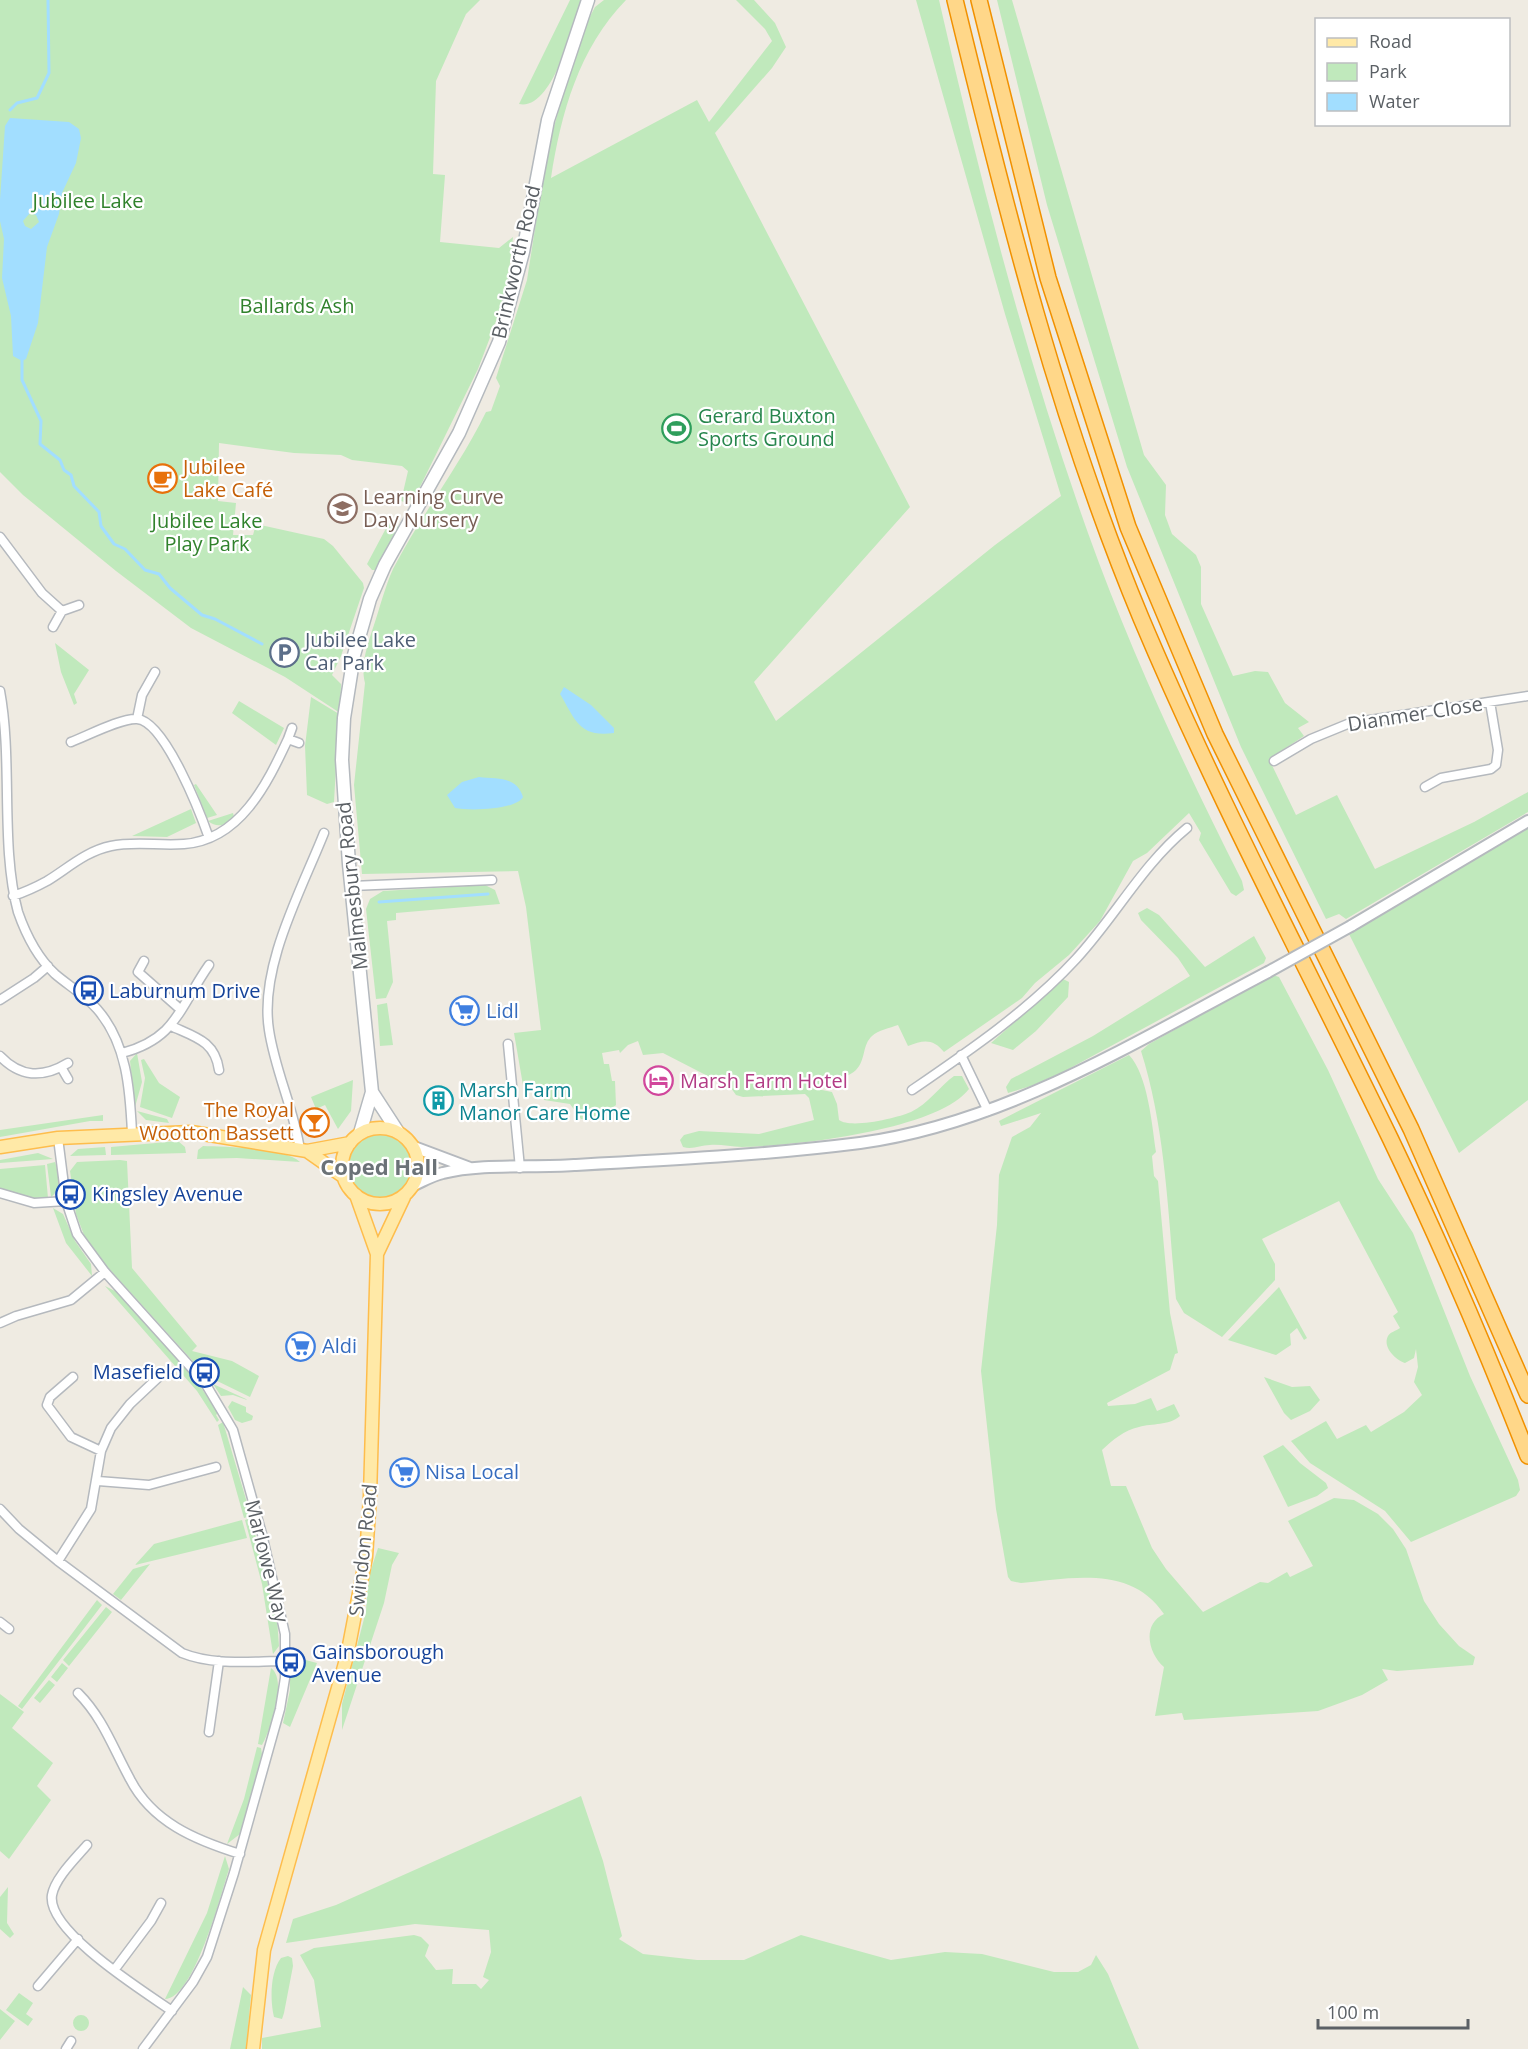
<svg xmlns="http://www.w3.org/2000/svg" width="1528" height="2049" font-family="'Open Sans',sans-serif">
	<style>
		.green { fill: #c0e9bc }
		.water { fill: #a2deff; fill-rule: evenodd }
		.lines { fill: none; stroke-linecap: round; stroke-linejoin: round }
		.stream { stroke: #a2deff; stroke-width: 3 }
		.minor-casing { stroke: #b5b9be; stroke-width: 11 }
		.tertiary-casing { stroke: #b5b9be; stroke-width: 14 }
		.secondary-casing { stroke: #b4b9be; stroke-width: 15 }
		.primary-casing { stroke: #febd4c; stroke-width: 15 }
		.motorway-casing { stroke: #f19100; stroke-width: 18 }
		.minor { stroke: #fff; stroke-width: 8 }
		.tertiary { stroke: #fff; stroke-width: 10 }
		.secondary { stroke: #fff; stroke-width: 12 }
		.primary { stroke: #ffe9a7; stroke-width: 12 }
		.motorway { stroke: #ffd789; stroke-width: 15 }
		.tertiary-bridge-casing { stroke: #b5b9be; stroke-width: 14; stroke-linecap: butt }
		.tertiary-bridge { stroke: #fff; stroke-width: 10 }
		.labels { text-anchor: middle; stroke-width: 4.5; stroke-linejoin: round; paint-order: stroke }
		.park-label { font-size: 20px; fill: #30822c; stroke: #fff }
		.street-label { font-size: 20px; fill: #5b6065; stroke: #fff }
		.leisure-label { font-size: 20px; fill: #27864d; stroke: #fff; text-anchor: start }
		.food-label { font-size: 20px; fill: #c56008; stroke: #fff; text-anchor: start }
		.education-label { font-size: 20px; fill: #785e54; stroke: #fff; text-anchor: start }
		.service-label { font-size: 20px; fill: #4e5e75; stroke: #fff; text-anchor: start }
		.transit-label { font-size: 20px; fill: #164399; stroke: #fff; text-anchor: start }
		.shop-label { font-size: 20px; fill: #366cbe; stroke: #fff; text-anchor: start }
		.hotel-label { font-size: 20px; fill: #b23c85; stroke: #fff; text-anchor: start }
		.culture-label { font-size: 20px; fill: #0d838f; stroke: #fff; text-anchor: start }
		.quarter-label { font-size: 22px; font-weight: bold; fill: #6b7277; stroke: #fff }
	</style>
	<rect width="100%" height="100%" fill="#efebe2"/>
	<path class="green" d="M0,0H480L466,14L436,81L433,174L445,175L440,242L499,248L513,237L507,288L494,327L478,369L416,495L407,503L401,501L408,471L402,466L352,460L341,455L294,453L219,443L218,501L236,503L233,535H253L256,524L324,539L333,546L363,583L364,588L341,656L332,675L341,684L340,713L285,677L191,628L116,571L23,495L0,472Z
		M570,0H582C573,25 553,111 519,104Z
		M604,0H626C579,48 561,113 551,178L697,100L709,122L772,41L765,29L736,0H754L775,23L786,47L772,68L715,133L910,507L754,682L776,721L995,545L1061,496L1005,314L916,0H939C980,180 1026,359 1088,533C1131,653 1185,768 1242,881L1244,890L1236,896L1231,893L1199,840L1201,833L1189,813L1147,853L1133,861L1100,921L1069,955L1035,983L1022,998L944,1052C933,1038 923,1040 908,1046L898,1025C890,1028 878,1030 872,1036C862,1045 866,1060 856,1070C844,1081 826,1079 812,1088L832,1092L837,1104L839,1120C851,1129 897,1118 911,1112C928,1104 940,1086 954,1076H962L969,1089C938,1130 794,1146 742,1147C731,1147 720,1144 710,1145C700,1145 693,1150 683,1147L680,1140L684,1135L699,1131L759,1134L814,1120L809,1098L805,1094L743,1097L736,1095L731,1088L663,1053L643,1055L638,1041L628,1045L620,1053L619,1050L602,1053L604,1064H609L612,1081H615L616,1105C604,1115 598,1123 581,1119L570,1104L544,1100V1090L524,1091L514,1033L541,1030L526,907L518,871L362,874L354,785L365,683C360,665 368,643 374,625C380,607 385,587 393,569C421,515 459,467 486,412L491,411L500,386L496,378L527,280L547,152L562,98L584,28L595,7Z
		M997,0H1012L1144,455L1166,485L1165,515L1172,534L1196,555L1201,567V604L1233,676L1255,671L1268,672L1285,703L1309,722L1298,728L1304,736L1269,759L1296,815L1337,795L1375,869L1474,822L1528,792V812L1346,919L1339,914L1326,919L1241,747L1127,467L1047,205Z
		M392,517L398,527V532L377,570H372L367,564Z
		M55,643L89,670L74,694L77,703L74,705L61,672Z
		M311,697L339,714L334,802L327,804L307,795L305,746Z
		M239,701L284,728L276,745L232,713Z
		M196,784L217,815L207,818L194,785Z
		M191,809L196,823L167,837L132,836Z
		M233,813L234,817C226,825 218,829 208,821Z
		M1528,826V1100L1459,1153L1349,934Z
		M485,885L495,890L500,904L396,913V920L387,921L393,982L386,998L376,999L366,909L370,899L383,891Z
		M1147,908L1159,915L1205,967L1254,936L1266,958L1264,963L1063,1072L1031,1086L1008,1093L1006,1087L1011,1079L1093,1036L1190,976L1178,958L1141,920L1138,913Z
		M1273,975L1279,977L1328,1070L1378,1179L1413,1233L1470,1376L1518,1480L1520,1490L1516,1496L1411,1542L1385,1511L1310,1463L1291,1441L1326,1421L1337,1439L1366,1425L1371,1432L1404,1412L1422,1395L1414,1382L1418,1367L1416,1349L1414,1358L1405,1363C1396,1360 1382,1347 1388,1336C1390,1332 1396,1331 1400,1328L1393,1316L1398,1312L1339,1201L1262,1239L1275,1264V1280L1222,1337L1184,1313L1176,1299C1168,1216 1166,1130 1141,1051L1149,1044Z
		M1063,979L1069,982L1068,997L1036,1031L1013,1050L991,1043Z
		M387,1003L393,1045L380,1046L377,1005Z
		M137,1053L142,1082L135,1107L130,1061Z
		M1129,1055C1148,1075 1152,1125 1156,1152L1152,1156L1154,1176L1158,1181L1170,1313L1178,1353L1175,1354L1170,1370L1107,1403L1108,1406L1135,1404L1151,1398L1157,1411L1174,1404L1180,1416C1168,1426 1153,1423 1139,1427C1124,1430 1113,1440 1102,1450L1111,1486H1126L1152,1548L1166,1569L1203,1612L1260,1582L1268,1583L1287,1572L1290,1577L1313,1566L1288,1521L1334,1498L1354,1500L1378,1514L1393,1529L1406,1549L1424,1601L1439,1624L1459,1646L1475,1657L1473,1665L1397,1671L1382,1669L1388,1680L1362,1695L1318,1711L1184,1720L1182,1713L1155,1716L1164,1667C1149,1654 1141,1625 1164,1614C1132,1565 1071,1578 1021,1583L1011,1581L1008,1577L996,1509L981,1371L997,1225L999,1175L1012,1137L1030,1127L1041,1113L1001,1126L999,1121Z
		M144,1059L159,1083L180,1097L172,1118L140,1107L145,1078L141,1060Z
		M353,1080L351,1111L338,1129L325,1105L316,1109L311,1097Z
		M137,1111L167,1119L169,1123L146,1120Z
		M103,1115V1121H90L0,1137V1130Z
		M349 1166a31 31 0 1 1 62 0a31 31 0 1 1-62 0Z
		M178,1141L185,1147L186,1153L111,1155V1147Z
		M203,1146C225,1147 284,1147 300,1162L237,1158L197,1159L198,1150Z
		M105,1147L106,1155L70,1156L78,1149Z
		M38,1153L53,1159L0,1163V1160Z
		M120,1160L127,1161L132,1268L197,1346L192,1351L232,1361L259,1376L250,1397L211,1378L203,1368L200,1369L102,1261L84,1235L76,1214L70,1171L77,1162Z
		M55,1162C59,1173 62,1190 51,1197L47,1164Z
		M45,1165L48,1198L43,1201L0,1190V1169Z
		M53,1208L63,1214L75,1241L91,1264L92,1276L66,1243Z
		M105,1286L117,1292L198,1383L218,1413L216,1415L219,1420L217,1422L197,1391Z
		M1279,1287L1307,1338L1304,1340L1297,1328L1290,1334L1291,1345L1276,1355L1228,1340Z
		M1264,1377L1292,1387L1310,1386L1320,1400L1310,1411L1291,1420L1284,1413Z
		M213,1384L246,1399L247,1400L233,1395L221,1396Z
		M232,1401L246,1407V1412L253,1416L252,1420L242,1423L235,1420L228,1407Z
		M223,1422L251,1516L244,1518L218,1425Z
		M1283,1445L1300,1463L1326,1483L1328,1488L1317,1496L1288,1507L1263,1456Z
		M251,1518L277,1619L279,1646L273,1654L262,1584L245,1520Z
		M242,1520L247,1538L135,1565L154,1544Z
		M378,1548L399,1553L392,1565L384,1603L342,1730V1704L366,1611L368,1579Z
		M150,1564L121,1600L113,1594L133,1569Z
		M97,1600L102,1605L22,1709L18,1706Z
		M106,1607L112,1612L69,1666L63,1660Z
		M294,1657L317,1663L290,1727L283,1723L290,1690V1668H294Z
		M62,1663L68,1668L57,1682L51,1677Z
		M271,1668C288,1680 270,1731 262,1745L258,1744Z
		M49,1680L55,1685L40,1703L34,1698Z
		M0,1694L24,1712L12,1728L53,1763L37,1786L51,1800L9,1859L0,1851Z
		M257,1747L261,1748L262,1754L240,1834L227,1844L244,1799Z
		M581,1796L603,1861L622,1936L619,1939L643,1954L697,1960H744L801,1935L891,1960L945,1952L982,1954L1054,1972H1078L1091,1965L1096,1955L1108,1974L1139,2049H262V2038L321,2027L314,1980L300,1955L314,1948L414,1935L421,1937L429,1945L425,1956L436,1970L453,1969L452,1984H476L481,1989L489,1980L483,1977L491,1952L489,1930L415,1924L286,1943L293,1919L336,1905Z
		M225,1856L229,1869C221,1894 194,1999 165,1999L207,1913Z
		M8,1887L7,1923L14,1934L10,1938L0,1929V1897Z
		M288,1956L292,1958L293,1966L284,2013L282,2019L274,2017C270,2001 270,1972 281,1958Z
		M243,1987L251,1995L246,2049H230Z
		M19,1993L33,2003L26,2014L33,2019L28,2026L6,2010Z
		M0,2009L15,2021L0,2040Z
		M73 2023a8 8 0 1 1 16 0a8 8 0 1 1-16 0Z"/>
	<path class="water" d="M10,118L69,122L79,129L81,138L76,163L62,193L59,214L47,247L38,323L26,359L22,361L13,356L11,316L2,278L4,239L0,221V200L5,126ZM30,213L36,215L39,222L31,229L25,226L23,221Z
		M564,687L591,705L614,728V733C579,738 575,719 560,694Z
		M479,777C497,779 517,776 523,797C516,810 470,811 455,808L447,795L462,782Z"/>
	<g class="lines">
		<path class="stream" d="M10,110L17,103L37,98L49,73L48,0
			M22,359V380L41,421L40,444L60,460L64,470L71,475L74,486L99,512L101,526L114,544L125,549L145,570L159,574L170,588L202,615L215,619L262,644
			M379,902L488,894"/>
		<defs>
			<path id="minor" d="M0,537L42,593L62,611
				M53,627L62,611L79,605
				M0,691C13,761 0,846 18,912C26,935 37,957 55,974C69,986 85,995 97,1009C127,1043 130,1090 132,1133
				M137,719L142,695L155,672
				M292,728L288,739L299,743
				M71,742C87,736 121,718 137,719C165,721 201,815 209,838
				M1274,761L1311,739L1350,723L1528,696
				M1425,787L1441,778L1491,769L1496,765L1498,750L1490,702
				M352,886L492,880
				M13,896C25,892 36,887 47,881C67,869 86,851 111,846C134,841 160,846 184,844C240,840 267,784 288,739
				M144,961L138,972L180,1009
				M0,1000L34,978L48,966
				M171,1026C195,1037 215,1041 219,1070
				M508,1044L520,1168
				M122,1053C176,1039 179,1008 209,965
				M961,1055L988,1111
				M0,1056C21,1078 43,1078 68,1063
				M61,1067L68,1079
				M912,1090C969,1051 1029,1010 1076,959C1115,917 1142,865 1187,828
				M58,1138L66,1201L77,1234L105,1272L205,1383L233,1430L262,1534L285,1634V1678L280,1709L234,1873L207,1957L193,1982L143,2049
				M300,1150C294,1109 275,1071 269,1030C259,967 301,891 324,833
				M0,1193L34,1203L66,1201
				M0,1323L16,1316L71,1300L105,1272
				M73,1377L50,1397L47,1405L71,1437L101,1451
				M98,1481L149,1485L216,1467
				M0,1509L19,1529L58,1561L182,1653C214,1666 252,1661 286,1661
				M58,1561L91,1509L101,1451L111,1428L130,1404L163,1373
				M0,1622L9,1629
				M78,1693C103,1718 113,1748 130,1779C152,1822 195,1840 240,1854
				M209,1732L219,1661
				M87,1845C76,1858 55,1878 52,1895C46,1931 145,1992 172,2011
				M115,1969L151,1921L161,1903
				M38,1986L78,1939
				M66,2049L71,2041"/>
			<path id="tertiary" d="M1351,926L1528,821
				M414,1147L470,1168
				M414,1185C423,1181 433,1175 443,1173C481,1163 534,1168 574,1165C669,1160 765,1155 860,1143C1007,1123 1138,1040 1268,972"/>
			<path id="secondary" d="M372,1092L398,1132
				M360,1133L372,1092L349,864L342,760L344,718L354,655L370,599L385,565L459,433L499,342L523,252L548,120L588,0"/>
			<path id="primary" d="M342 1166a38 38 0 1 1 76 0a38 38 0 1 1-76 0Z
				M0,1147L58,1138L191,1132L307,1151L344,1177
				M307,1151L350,1143
				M377,1254L404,1197
				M253,2049L264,1950L347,1656L366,1557L370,1496L377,1254L356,1195"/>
			<path id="motorway" d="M955,0C1006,210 1058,419 1141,618C1216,796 1306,965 1390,1138C1440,1242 1486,1349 1528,1456
				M979,0L1048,278L1128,527L1215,734L1411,1129L1528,1395"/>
		</defs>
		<use href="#minor" class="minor-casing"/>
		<use href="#tertiary" class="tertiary-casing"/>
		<use href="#secondary" class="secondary-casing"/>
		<use href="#primary" class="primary-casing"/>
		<use href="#motorway" class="motorway-casing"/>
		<use href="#minor" class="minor"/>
		<use href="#tertiary" class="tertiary"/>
		<use href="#secondary" class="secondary"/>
		<use href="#primary" class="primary"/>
		<use href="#motorway" class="motorway"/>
		<defs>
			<path id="tertiary-bridge" d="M1268,972L1351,926"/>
		</defs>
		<use href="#tertiary-bridge" class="tertiary-bridge-casing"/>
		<use href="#tertiary-bridge" class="tertiary-bridge"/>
	</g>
	<defs>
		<symbol id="stadium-ring" viewBox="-11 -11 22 22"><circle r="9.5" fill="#fff" stroke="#2e9e5b" stroke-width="1.5"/><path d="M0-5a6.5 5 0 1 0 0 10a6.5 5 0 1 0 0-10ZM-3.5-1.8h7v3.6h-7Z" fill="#2e9e5b"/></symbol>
		<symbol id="cafe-ring" viewBox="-11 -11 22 22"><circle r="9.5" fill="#fff" stroke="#e8710a" stroke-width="1.5"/><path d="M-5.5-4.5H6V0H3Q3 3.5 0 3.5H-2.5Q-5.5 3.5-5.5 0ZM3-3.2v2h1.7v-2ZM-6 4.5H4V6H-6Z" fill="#e8710a"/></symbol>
		<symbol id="school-ring" viewBox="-11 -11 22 22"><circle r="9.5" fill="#fff" stroke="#8d6e63" stroke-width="1.5"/><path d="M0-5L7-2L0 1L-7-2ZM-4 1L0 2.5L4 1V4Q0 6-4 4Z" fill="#8d6e63"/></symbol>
		<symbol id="parking-ring" viewBox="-11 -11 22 22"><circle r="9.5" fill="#fff" stroke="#5c6f8a" stroke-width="1.5"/><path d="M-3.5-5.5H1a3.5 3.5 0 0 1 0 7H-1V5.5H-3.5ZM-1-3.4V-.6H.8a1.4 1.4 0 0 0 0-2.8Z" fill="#5c6f8a"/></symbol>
		<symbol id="bus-ring" viewBox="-11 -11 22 22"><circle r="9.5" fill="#fff" stroke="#1a4fb4" stroke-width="1.5"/><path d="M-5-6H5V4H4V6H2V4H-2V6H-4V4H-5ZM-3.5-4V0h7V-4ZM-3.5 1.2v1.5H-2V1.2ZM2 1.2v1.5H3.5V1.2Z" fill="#1a4fb4"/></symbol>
		<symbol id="supermarket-ring" viewBox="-11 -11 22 22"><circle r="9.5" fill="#fff" stroke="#3f7fe0" stroke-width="1.5"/><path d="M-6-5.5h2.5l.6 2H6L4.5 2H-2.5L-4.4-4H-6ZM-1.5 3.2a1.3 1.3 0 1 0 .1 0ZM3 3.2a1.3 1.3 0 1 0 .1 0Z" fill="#3f7fe0"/></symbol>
		<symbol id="hotel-ring" viewBox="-11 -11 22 22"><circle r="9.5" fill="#fff" stroke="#d1479c" stroke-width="1.5"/><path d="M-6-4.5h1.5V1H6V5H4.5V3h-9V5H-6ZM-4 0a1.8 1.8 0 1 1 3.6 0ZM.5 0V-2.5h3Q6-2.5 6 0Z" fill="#d1479c"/></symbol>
		<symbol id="building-ring" viewBox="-11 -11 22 22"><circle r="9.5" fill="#fff" stroke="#0f9aa8" stroke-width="1.5"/><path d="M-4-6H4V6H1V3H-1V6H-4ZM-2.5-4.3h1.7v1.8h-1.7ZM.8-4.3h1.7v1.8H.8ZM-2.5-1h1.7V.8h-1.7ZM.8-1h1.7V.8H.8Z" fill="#0f9aa8"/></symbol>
		<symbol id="bar-ring" viewBox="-11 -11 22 22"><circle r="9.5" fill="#fff" stroke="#e8710a" stroke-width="1.5"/><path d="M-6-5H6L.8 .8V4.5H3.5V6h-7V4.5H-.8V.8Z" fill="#e8710a"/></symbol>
	</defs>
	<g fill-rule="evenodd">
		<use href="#stadium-ring" x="660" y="412" width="33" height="33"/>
		<use href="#cafe-ring" x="146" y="462" width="33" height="33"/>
		<use href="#school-ring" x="326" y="492" width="33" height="33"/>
		<use href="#parking-ring" x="268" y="636" width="33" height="33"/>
		<use href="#bus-ring" x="72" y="974" width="33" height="33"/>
		<use href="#supermarket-ring" x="448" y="994" width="33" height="33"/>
		<use href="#hotel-ring" x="642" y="1064" width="33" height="33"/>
		<use href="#building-ring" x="422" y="1084" width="33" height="33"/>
		<use href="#bar-ring" x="298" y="1106" width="33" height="33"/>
		<use href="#bus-ring" x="54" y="1178" width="33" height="33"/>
		<use href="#supermarket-ring" x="284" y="1330" width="33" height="33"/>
		<use href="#bus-ring" x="188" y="1356" width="33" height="33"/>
		<use href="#supermarket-ring" x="388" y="1456" width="33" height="33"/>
		<use href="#bus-ring" x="274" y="1646" width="33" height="33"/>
	</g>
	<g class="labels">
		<g class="park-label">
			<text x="88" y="208">Jubilee Lake</text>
			<text x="297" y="313">Ballards Ash</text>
			<text x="207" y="528">Jubilee Lake<tspan x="207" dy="23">Play Park</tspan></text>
		</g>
		<g class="street-label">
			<text transform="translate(516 262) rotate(-77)" y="7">Brinkworth Road</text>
			<text transform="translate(1415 714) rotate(-9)" y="7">Dianmer Close</text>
			<text transform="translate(352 886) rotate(-96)" y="7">Malmesbury Road</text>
			<text transform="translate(363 1550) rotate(-84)" y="7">Swindon Road</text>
			<text transform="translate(267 1561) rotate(76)" y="7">Marlowe Way</text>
		</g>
		<g class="leisure-label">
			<text x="698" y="423">Gerard Buxton<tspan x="698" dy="23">Sports Ground</tspan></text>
		</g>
		<g class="food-label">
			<text x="183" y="474">Jubilee<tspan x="183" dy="23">Lake Café</tspan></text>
			<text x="294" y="1117" text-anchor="end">The Royal<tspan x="294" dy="23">Wootton Bassett</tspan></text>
		</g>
		<g class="education-label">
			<text x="363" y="504">Learning Curve<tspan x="363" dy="23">Day Nursery</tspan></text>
		</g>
		<g class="service-label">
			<text x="305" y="647">Jubilee Lake<tspan x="305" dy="23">Car Park</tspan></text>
		</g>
		<g class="transit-label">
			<text x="109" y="998">Laburnum Drive</text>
			<text x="92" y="1201">Kingsley Avenue</text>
			<text x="183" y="1379" text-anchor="end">Masefield</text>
			<text x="312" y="1659">Gainsborough<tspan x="312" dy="23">Avenue</tspan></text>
		</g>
		<g class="shop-label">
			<text x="486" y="1018">Lidl</text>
			<text x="322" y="1353">Aldi</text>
			<text x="425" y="1479">Nisa Local</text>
		</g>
		<g class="hotel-label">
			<text x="680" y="1088">Marsh Farm Hotel</text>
		</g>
		<g class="culture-label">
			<text x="459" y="1097">Marsh Farm<tspan x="459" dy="23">Manor Care Home</tspan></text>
		</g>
		<g class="quarter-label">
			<text x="379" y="1175">Coped Hall</text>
		</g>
	</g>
	<rect x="1315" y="18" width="195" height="108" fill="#ffffff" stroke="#bdbfc1" stroke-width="1.5"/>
	<rect x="1327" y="38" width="30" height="9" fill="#ffe9a7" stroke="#bdbfc1" stroke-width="1.5"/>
	<text x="1369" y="48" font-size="18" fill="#5b6065">Road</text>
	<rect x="1327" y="63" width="30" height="18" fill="#c0e9bc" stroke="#bdbfc1" stroke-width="1.5"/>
	<text x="1369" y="78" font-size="18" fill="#5b6065">Park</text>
	<rect x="1327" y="93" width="30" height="18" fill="#a2deff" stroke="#bdbfc1" stroke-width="1.5"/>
	<text x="1369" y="108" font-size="18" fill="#5b6065">Water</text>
	<path d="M1318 2019v9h150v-9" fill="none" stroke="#5b6065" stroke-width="3"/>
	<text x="1327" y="2019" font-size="18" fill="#5b6065" stroke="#ffffff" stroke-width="4.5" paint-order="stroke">100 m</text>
</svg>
